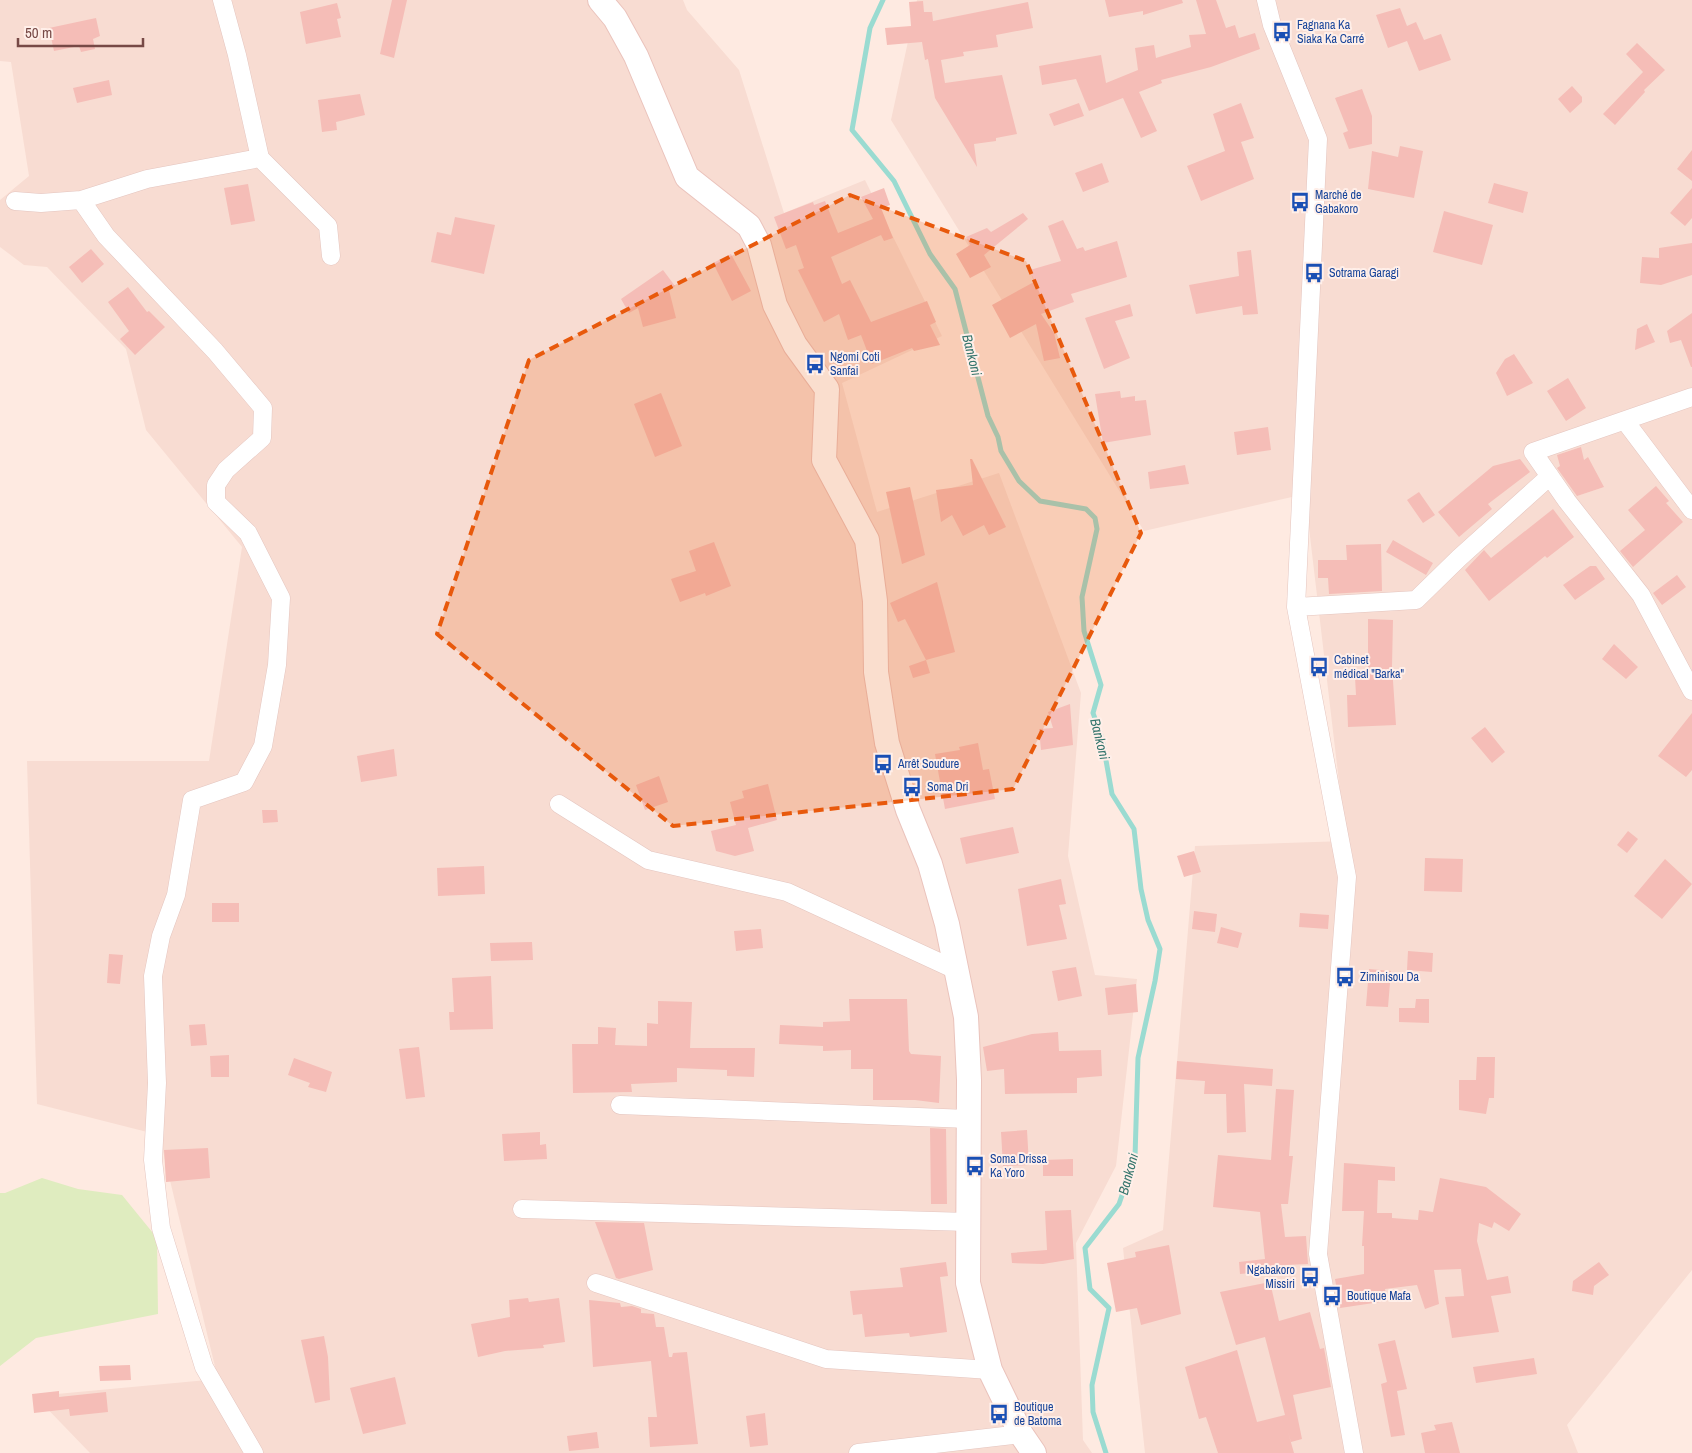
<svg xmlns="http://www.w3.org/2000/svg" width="1692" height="1453" font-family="'Archivo Narrow',sans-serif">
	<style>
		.residential { fill: #f8dcd2 }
		.green { fill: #dfecbf }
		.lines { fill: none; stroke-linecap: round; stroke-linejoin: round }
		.stream { stroke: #9adbd1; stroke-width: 5 }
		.building { fill: #f5bdb7 }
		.street-casing { stroke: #e4c5bf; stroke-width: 19 }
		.secondary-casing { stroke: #eac3bc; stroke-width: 26 }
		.street { stroke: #fff; stroke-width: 18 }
		.secondary { stroke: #fff; stroke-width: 24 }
		.marked { fill: #e8590c; fill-opacity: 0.2; stroke: #e8590c; stroke-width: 4; stroke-dasharray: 10 6; stroke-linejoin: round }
		.labels { text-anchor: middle; stroke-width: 4; stroke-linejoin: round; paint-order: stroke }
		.transit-label { font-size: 12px; fill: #164399; stroke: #ffefe9; text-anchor: start }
		.water-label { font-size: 14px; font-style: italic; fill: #36766d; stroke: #ffefe9 }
	</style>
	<rect width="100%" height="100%" fill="#feeae1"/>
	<path class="residential" d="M0,0H683L687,10L739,70L784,213L865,180L942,336L842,383L877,512L999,473L1081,693L1068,856L1095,975L1137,979L1116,1166L1076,1243L1083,1440L1092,1453H90L35,1396L218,1379L159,1135L37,1104L27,761H209L242,547L146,430L126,349L47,267L24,265L0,247V200L29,176L11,62L0,61Z
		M917,0H1692V1270L1567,1425L1578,1453H1145L1123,1248L1163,1230L1195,846L1346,841L1305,494L1144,531L891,120Z"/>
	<path class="green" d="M42,1178L78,1189L122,1195L157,1238L158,1314L36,1338L0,1366V1193H5Z"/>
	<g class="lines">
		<path class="stream" d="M883,0L870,28L852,130L894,181L930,254L955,289L988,416L998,437L1001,451L1019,481L1040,501L1086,509L1095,518L1097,529L1082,597L1084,631L1101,685L1093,713L1102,738L1112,794L1134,829L1141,889L1148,920L1160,949L1155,981L1138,1058L1135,1157L1119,1204L1085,1248L1090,1289L1109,1308L1092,1385L1093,1412L1106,1453"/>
	</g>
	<path class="building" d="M392,0H407L394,58L380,54Z
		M1105,0H1182L1183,3L1143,15V11L1109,17Z
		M1196,0H1216L1226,28L1235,25L1239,38L1255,33L1260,49L1211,67L1161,80L1162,83L1139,92L1157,131L1141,138L1123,98L1089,111L1076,79L1042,85L1039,66L1101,55L1106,83L1138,70L1135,48L1154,45L1156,58L1191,47L1189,35L1206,34Z
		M923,1L924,12H932L933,21L1028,2L1033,28L996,35L998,47L963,52L964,56L941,60L945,83L1002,75L1017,134L996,138V141L974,144L977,167L935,98L928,59L925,60L922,42L887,45L885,28L911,26L909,2Z
		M337,3L341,18L337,19L341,37L306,44L300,12Z
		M1400,8L1407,26L1416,22L1424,40L1441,34L1451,60L1419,71L1407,41L1388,48L1376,15Z
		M96,18L100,36L93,39L95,49L81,52L79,46L54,51L49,28Z
		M1637,43L1665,70L1644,90L1645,92L1615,125L1603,114L1643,72L1626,54Z
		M109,80L112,95L77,103L73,88Z
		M1572,86L1582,97V102L1570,113L1558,99Z
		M1362,89L1372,116V144L1349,149L1343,133L1348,131L1335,98Z
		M360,94L365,115L336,122L337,130L322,132L318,100Z
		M1079,103L1084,116L1054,126L1049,114Z
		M1241,103L1254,138L1241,142L1254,179L1201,201L1187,166L1225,151L1213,114Z
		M1400,146L1423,151L1414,198L1368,189L1372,151L1398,157Z
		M1692,150V181L1677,169Z
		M1102,163L1109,182L1083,192L1075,173Z
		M1494,183L1528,192L1523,213L1488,203Z
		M248,184L255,221L231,225L224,188Z
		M884,188L890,205L881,208L893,238L884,241L881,235L831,257L842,284L850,280L871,322L927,301L936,322L930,325L940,345L914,351L912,348L872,364L861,335L848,340L839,314L824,322L798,270L804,268L796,245L786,249L774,217L813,202L814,205L825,201L838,233L873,219L861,197Z
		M1692,188V218L1685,226L1670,213Z
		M1444,211L1493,225L1482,265L1433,252Z
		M1023,213L1028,219L984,255L991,267L970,278L956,254L970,245L966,237L987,228L991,232Z
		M455,217L495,225L484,274L431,262L437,232L451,235Z
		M1063,220L1077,249L1083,247L1085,251L1117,241L1127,277L1071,294L1074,302L1041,314L1054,333L1060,358L1044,361L1036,324L1010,338L992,305L1034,282L1030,270L1061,261L1048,226Z
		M1692,243V275L1661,285L1640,283L1642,257L1659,258V248Z
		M91,249L104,264L82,283L69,267Z
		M1251,250L1258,314L1243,315L1242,306L1196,314L1189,285L1239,276L1237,252Z
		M731,254L751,291L732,301L713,263Z
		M663,270L675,286L669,290L676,318L643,327L638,308L629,313L621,299Z
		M128,287L147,312L149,311L165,327L135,355L120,339L129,331L108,302Z
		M1130,304L1133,316L1115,321L1130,358L1104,369L1085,318Z
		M1692,313V367H1691L1681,340L1670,343L1667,331Z
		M1647,324L1655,342L1635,350L1637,329Z
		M1514,354L1533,383L1507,396L1496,373L1505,359Z
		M1568,378L1586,408L1566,421L1547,391Z
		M1120,391L1121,398L1135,396V401L1146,400L1151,435L1103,443L1095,394Z
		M661,393L682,446L655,457L634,404Z
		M1268,427L1271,450L1237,455L1234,432Z
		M1581,447L1584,460L1588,457L1604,487L1577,496L1557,468L1560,466L1557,455Z
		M970,459H972L1006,527L989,535L984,525L963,536L952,515L941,522L936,490L973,485Z
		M1520,459L1530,472L1488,504L1492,509L1459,537L1438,512L1493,466Z
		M1185,465L1189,484L1150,489L1148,472Z
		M1656,486L1669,501L1666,503L1683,522L1633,567L1620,551L1645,530L1628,510Z
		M910,487L925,555L902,564L886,492Z
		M1419,492L1435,515L1423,523L1407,500Z
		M1553,509L1574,537L1547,558L1545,556L1489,601L1465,570L1484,550L1491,558Z
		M1393,540L1433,563L1426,575L1386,552Z
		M714,542L731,586L706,596L705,593L680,602L671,579L696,571L689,551Z
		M1381,544L1382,591L1329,594L1328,578H1318V560H1347L1346,545Z
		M1590,566H1596L1605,579L1575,600L1563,585Z
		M1677,575L1686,587L1662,605L1653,593Z
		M937,582L955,652L926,660L905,619L898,622L890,603Z
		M1368,619L1393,620L1392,666L1396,725L1348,727L1347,695H1356L1355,677L1368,676Z
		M1614,644L1638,667L1626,679L1602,659Z
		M926,660L930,673L913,678L909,666Z
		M1070,704L1073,745L1041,750L1039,729L1053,728L1048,712Z
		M1692,713V770L1686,777L1658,756Z
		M1485,727L1505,752L1492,763L1471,738Z
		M978,743L983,770L989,769L995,799L945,809L935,754L960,750L959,747Z
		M394,749L397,776L361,782L357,756Z
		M659,776L668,802L645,810L636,785Z
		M768,784L777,820L748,828L754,851L735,856L716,851L711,831L736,825L730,802L744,798L742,791Z
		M262,810H277L278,822L263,823Z
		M1013,827L1019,853L966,864L960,838Z
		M1628,831L1638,839L1627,853L1617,845Z
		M1194,851L1201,872L1184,877L1177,856Z
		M1425,858L1463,859L1462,892L1424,891Z
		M1665,859L1692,884L1662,919L1634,896Z
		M484,866L485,894L438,896L437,868Z
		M1061,879L1066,904L1059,905L1067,939L1027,946L1018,889Z
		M212,903H239V922H212Z
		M1194,911L1217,914L1215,932L1192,929Z
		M1300,913L1329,915L1328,929L1299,927Z
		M1221,927L1242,933L1238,948L1217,943Z
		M761,929L763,948L736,951L734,931Z
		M532,942L533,960L491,961L490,943Z
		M1408,951L1433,953L1432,972L1407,970Z
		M109,954L123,955L120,984L107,983Z
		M1076,967L1082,996L1058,1001L1052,971Z
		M1369,969L1391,971L1388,1007L1366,1006Z
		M491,976L493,1029L450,1030L449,1012H454L452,978Z
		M1136,984L1138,1012L1108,1015L1105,988Z
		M849,999H907L909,1051L911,1054L941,1056L939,1103L915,1100H873V1069H851V1050L823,1051V1046L779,1044L780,1025L823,1027V1022L850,1021Z
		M1416,999H1429V1023L1399,1022V1008H1415Z
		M658,1001L692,1002L690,1048H755L754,1077L727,1076V1070L677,1068V1082L631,1084L632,1092L573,1093L572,1044H598V1027L616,1028L615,1045L647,1046V1023L658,1024Z
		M205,1024L207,1045L191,1046L189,1025Z
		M1058,1032L1059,1051L1101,1050L1102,1076L1077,1078V1093L1005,1094L1004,1069L987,1071L983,1047L1032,1034Z
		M419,1047L425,1097L406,1099L399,1049Z
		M229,1055V1077H211L210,1056Z
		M1477,1057H1495L1494,1098H1489L1486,1114L1459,1110V1080H1476Z
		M294,1058L332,1072L326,1092L308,1087L310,1083L288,1075Z
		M1177,1061L1273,1069L1272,1086L1244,1084L1246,1132L1227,1133L1226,1094H1204L1205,1081L1176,1079Z
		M1276,1089L1294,1090L1289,1156H1293L1288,1204H1281L1285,1237L1306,1236L1308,1264L1285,1265V1270L1240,1274L1239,1262L1265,1259L1260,1212L1213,1207L1218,1155L1271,1160Z
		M930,1128L946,1129L947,1204H931Z
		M1027,1130L1029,1165L1003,1166L1001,1132Z
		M540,1132V1145L546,1144L547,1159L504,1161L502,1134Z
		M208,1148L210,1178L166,1182L164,1150Z
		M1073,1159V1176H1043V1160Z
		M1344,1163L1395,1167V1181L1378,1180L1377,1213H1392V1218L1418,1220L1419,1210L1433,1212L1440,1178L1486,1187L1521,1214L1509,1231L1494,1222L1492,1228L1479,1223L1477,1241L1487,1280L1508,1276L1511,1293L1491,1296L1499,1332L1452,1338L1445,1297L1464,1296L1461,1269L1434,1270L1439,1304L1425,1309L1417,1285L1385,1289L1387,1301L1340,1308L1335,1279L1364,1274V1246H1362L1364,1211H1342Z
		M1071,1210L1074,1259L1043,1264L1012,1263L1011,1253L1047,1250L1045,1211Z
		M595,1222L644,1223L653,1270L619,1279L616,1278Z
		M1169,1245L1181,1314L1141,1325L1137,1308L1116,1312L1107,1263L1136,1257L1135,1252Z
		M946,1262L948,1276L940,1277L947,1332L910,1337L909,1333L865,1337L862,1314L853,1315L850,1291L903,1287L900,1268Z
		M1599,1262L1609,1275L1594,1286L1593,1295L1572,1291L1573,1281Z
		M1270,1282L1279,1321L1310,1312L1320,1349L1324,1348L1331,1387L1293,1395L1302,1439L1291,1442L1288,1432L1294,1453H1218L1206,1417L1199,1419L1185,1367L1237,1350L1257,1422L1285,1415L1265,1337L1236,1345L1220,1292Z
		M528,1298L529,1302L559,1298L565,1342L543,1345L544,1348L505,1351L478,1357L471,1324L510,1317L509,1300Z
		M589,1300L620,1303L621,1307L632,1306L641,1309V1313L654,1314L656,1327H664L669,1357H672L673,1353L687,1352L698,1444L650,1447L648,1417H657L651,1361L593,1367Z
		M324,1336L328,1357L330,1400L315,1403L301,1340Z
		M1395,1340L1407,1389L1397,1391L1405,1435L1391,1437L1381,1384L1387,1382L1378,1344Z
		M1534,1358L1537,1374L1476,1383L1473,1367Z
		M130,1365L131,1380L100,1381L99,1366Z
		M395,1377L406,1424L363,1434L350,1388Z
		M59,1391V1397L106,1392L108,1412L70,1416L69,1409L34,1413L32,1394Z
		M765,1413L768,1445L750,1447L746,1416Z
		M1452,1422L1460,1453H1425L1421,1433L1436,1430L1434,1425Z
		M597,1432L599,1448L569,1451L567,1436Z"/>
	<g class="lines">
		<defs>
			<path id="street" d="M222,0L237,55L260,158L328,226L331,256
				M1266,0L1272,25L1318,139L1296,607L1347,877L1318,1254L1354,1453
				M81,200L106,236L215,351L263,408L262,438L226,470L216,485V502L248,533L281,598L277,665L263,746L244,782L192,800L176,895L161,936L153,976L157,1083L153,1160L161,1228L204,1367L254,1453
				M15,201L41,203L81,200L147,179L260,158
				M1692,397L1533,452L1567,501L1641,595L1692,691
				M1625,421L1692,510
				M1296,607L1416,600L1459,558L1550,476
				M559,804L648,860L787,892L956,970
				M620,1105L968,1119
				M522,1209L968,1222
				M596,1283L826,1359L990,1370
				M858,1453L1021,1434"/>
			<path id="secondary" d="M600,0L615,18L636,56L687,177L749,226L759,245L775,305L795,345L827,389L824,460L867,540L875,601L876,672L887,743L908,810L930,864L947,924L966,1017L969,1080L968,1283L990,1370L1021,1434L1034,1453"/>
		</defs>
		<use href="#street" class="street-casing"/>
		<use href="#secondary" class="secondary-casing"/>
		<use href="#street" class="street"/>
		<use href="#secondary" class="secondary"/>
	</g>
	<path class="marked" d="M850,195L1026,261L1141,533L1013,789L673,826L437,634L529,360Z"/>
	<defs>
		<symbol id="bus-bare" viewBox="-9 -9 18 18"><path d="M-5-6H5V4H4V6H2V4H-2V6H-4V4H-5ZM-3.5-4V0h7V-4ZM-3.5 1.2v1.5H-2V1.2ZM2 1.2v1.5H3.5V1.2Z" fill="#1a4fb4" stroke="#ffefe9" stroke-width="2.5" paint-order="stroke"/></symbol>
	</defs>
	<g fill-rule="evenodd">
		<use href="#bus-bare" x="1268" y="18" width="28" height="28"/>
		<use href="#bus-bare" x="1286" y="188" width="28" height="28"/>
		<use href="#bus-bare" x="1300" y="259" width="28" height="28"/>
		<use href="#bus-bare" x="801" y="350" width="28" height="28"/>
		<use href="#bus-bare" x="1305" y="653" width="28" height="28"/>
		<use href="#bus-bare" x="869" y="750" width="28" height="28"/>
		<use href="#bus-bare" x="898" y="773" width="28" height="28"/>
		<use href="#bus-bare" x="1331" y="963" width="28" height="28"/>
		<use href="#bus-bare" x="961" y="1152" width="28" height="28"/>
		<use href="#bus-bare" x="1296" y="1263" width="28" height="28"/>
		<use href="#bus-bare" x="1318" y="1282" width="28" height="28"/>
		<use href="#bus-bare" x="985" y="1400" width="28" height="28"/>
	</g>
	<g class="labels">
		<g class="transit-label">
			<text x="1297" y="29">Fagnana Ka<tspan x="1297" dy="14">Siaka Ka Carré</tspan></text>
			<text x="1315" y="199">Marché de<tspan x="1315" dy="14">Gabakoro</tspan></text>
			<text x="1329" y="277">Sotrama Garagi</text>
			<text x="830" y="361">Ngomi Coti<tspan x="830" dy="14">Sanfai</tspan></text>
			<text x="1334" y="664">Cabinet<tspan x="1334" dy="14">médical "Barka"</tspan></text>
			<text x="898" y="768">Arrêt Soudure</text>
			<text x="927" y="791">Soma Dri</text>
			<text x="1360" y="981">Ziminisou Da</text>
			<text x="990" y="1163">Soma Drissa<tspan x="990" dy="14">Ka Yoro</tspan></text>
			<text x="1295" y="1274" text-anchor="end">Ngabakoro<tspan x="1295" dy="14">Missiri</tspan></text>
			<text x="1347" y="1300">Boutique Mafa</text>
			<text x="1014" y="1411">Boutique<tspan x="1014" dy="14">de Batoma</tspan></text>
		</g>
		<g class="water-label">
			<text transform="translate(972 355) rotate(76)" y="5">Bankoni</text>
			<text transform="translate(1100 739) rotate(76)" y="5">Bankoni</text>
			<text transform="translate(1128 1174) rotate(-75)" y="5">Bankoni</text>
		</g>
	</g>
	<path d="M18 38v8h125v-8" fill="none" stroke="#774946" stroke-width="2.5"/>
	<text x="25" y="38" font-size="15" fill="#774946" stroke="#ffefe9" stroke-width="4" paint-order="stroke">50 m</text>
</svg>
